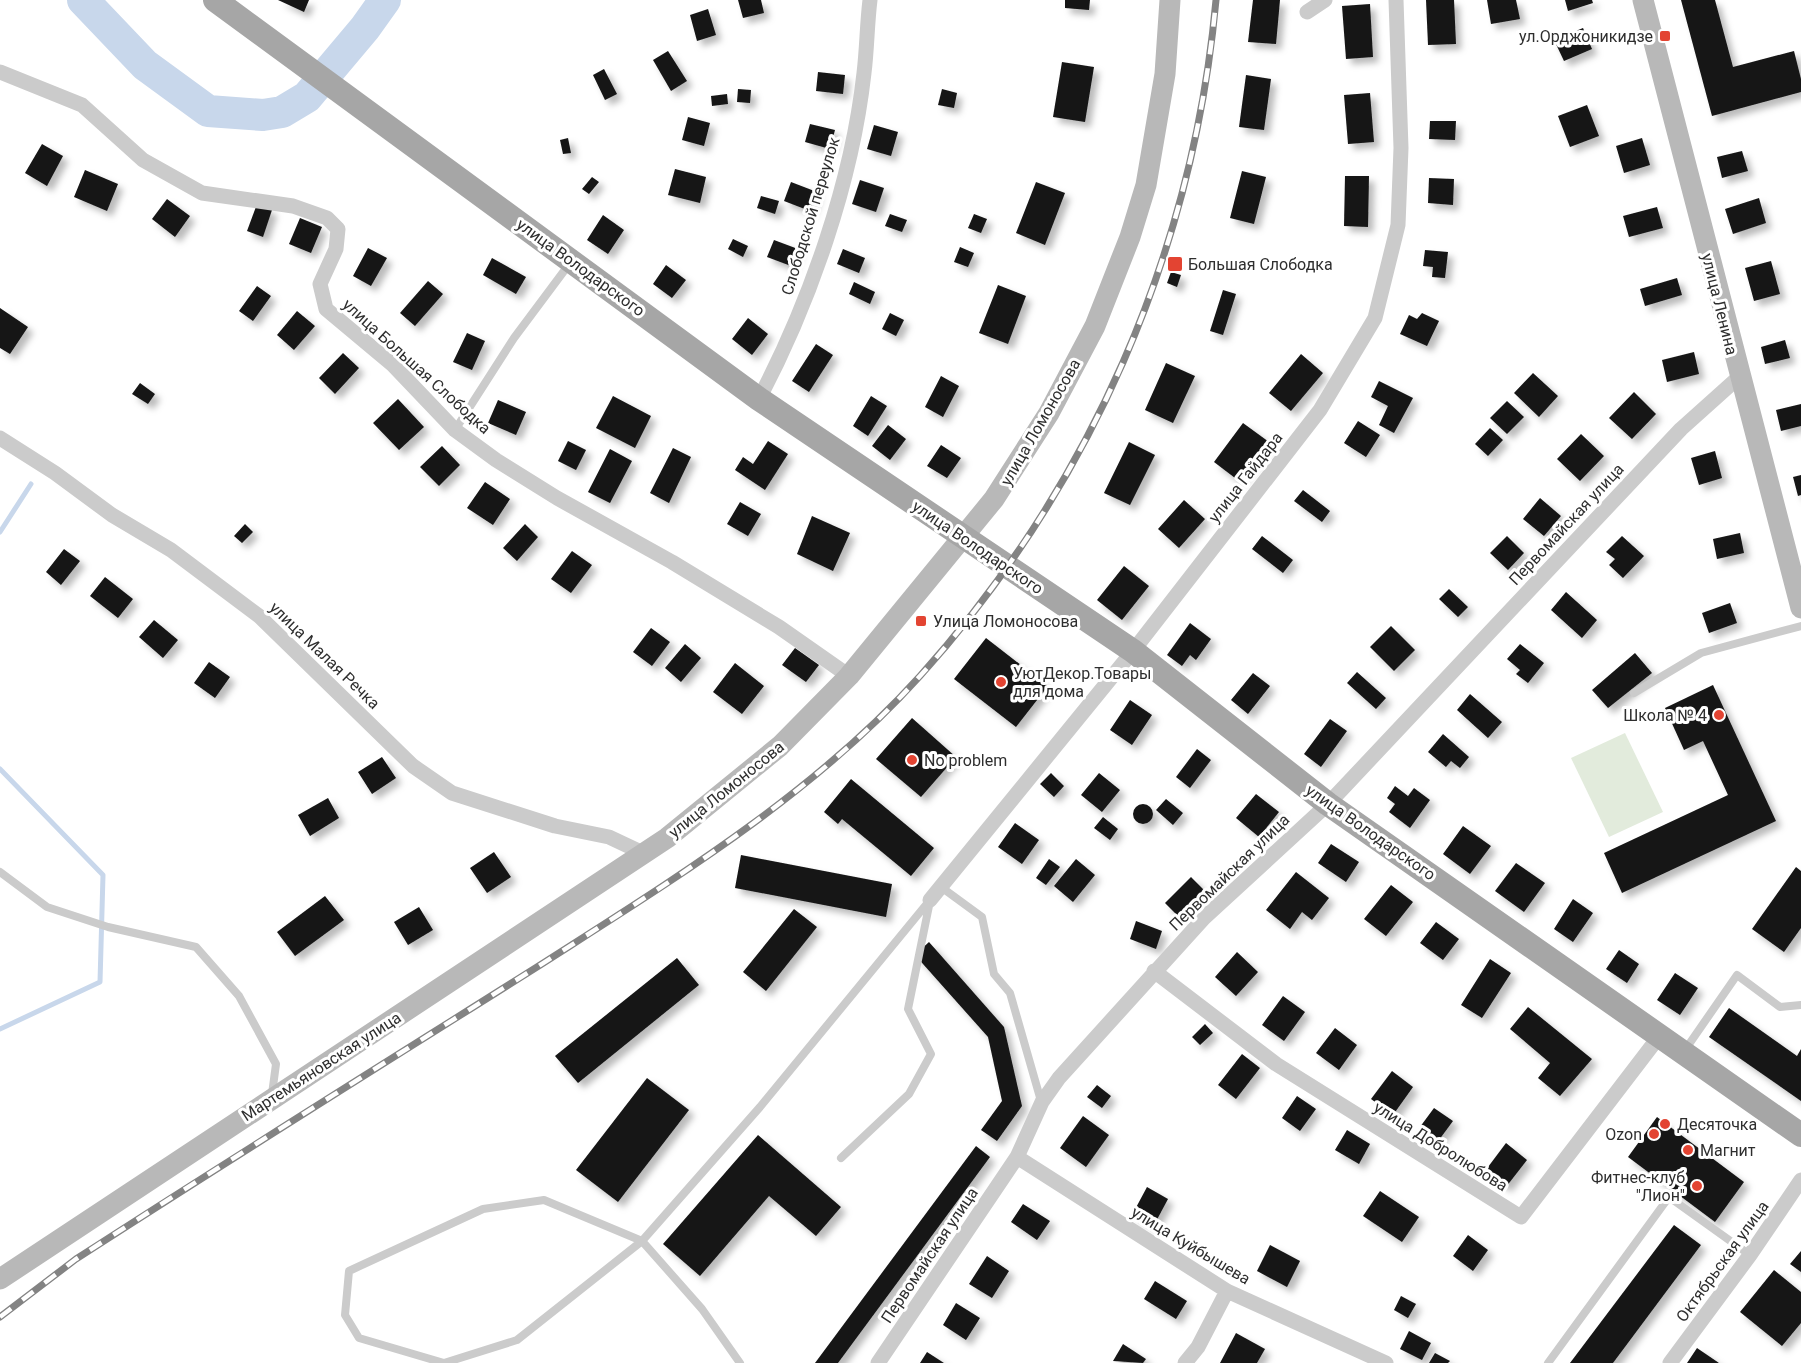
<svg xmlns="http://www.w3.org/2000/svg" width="1801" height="1363" font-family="Roboto,sans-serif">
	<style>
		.green { fill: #e2ebdc }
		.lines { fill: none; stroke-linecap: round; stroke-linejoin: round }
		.stream { stroke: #c8d7eb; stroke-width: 5 }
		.river { stroke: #c8d7eb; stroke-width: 32 }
		.building { fill: #151515; filter: url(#shadow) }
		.lane { stroke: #cbcbcb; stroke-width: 8 }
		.street { stroke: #cbcbcb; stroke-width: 15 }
		.secondary { stroke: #b8b8b8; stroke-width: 21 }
		.primary { stroke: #a6a6a6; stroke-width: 24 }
		.rail-casing { stroke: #838383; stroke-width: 7 }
		.rail { stroke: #fff; stroke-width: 4.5; stroke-dasharray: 14; stroke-linecap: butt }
		.poi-dot { fill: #e34432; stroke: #fff; stroke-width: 2 }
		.labels { text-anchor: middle; stroke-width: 6; stroke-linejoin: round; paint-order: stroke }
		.poi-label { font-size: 16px; fill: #2e2e2e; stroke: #fff; text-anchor: start }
		.street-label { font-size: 16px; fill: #2e2e2e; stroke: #fff }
	</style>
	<defs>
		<filter id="shadow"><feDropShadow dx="5.5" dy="5.5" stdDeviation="3" flood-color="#0004"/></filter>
	</defs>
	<rect width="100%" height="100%" fill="#fff"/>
	<path class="green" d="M1625,733L1663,812L1609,837L1571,758Z"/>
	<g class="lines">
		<path class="stream" d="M0,532L31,484
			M0,769L103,875L100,982L0,1029"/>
		<path class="river" d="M83,0L145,65L208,111L263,115L282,112L307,97L365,28L385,0"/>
	</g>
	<path class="building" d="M278,0H309L304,12Z
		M738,0H761L764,13L743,18Z
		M1065,0H1090L1089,10L1065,8Z
		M1253,0H1280L1276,44L1248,42Z
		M1426,0H1454L1456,44L1428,45Z
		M1487,0H1516L1520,19L1491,24Z
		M1565,0H1592L1593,3L1568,11Z
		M1681,0H1715L1733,67L1794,51L1801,79V92L1712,116Z
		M1370,4L1373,57L1346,59L1342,6Z
		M708,9L716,35L697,41L690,15Z
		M1583,28L1592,49L1564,61L1554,40Z
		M668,51L687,81L671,91L653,60Z
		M1062,62L1094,67L1085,122L1053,117Z
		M604,69L617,94L605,100L593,75Z
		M818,72L845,75L843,94L816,91Z
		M1246,75L1271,79L1264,130L1239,127Z
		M738,89L751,90L750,103L737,102Z
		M942,89L957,93L954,108L938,105Z
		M1370,93L1374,142L1348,144L1344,95Z
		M727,94L728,104L712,106L711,96Z
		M1587,105L1599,136L1570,147L1558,116Z
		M688,117L710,123L704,146L682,140Z
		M1430,121H1456L1455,140L1429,139Z
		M810,124L835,130L830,149L805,142Z
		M874,125L898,132L891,156L867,149Z
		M568,138L571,153L563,154L560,140Z
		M1642,138L1650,165L1624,173L1616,146Z
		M42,144L63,156L47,186L25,173Z
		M1742,151L1748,171L1722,178L1717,157Z
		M675,169L706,177L700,203L668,195Z
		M85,170L118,184L107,211L74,197Z
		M1242,171L1266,177L1254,224L1230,218Z
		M1345,176H1369L1368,227L1344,226Z
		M592,177L599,182L589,194L582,189Z
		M1429,178L1454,179L1453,205L1428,203Z
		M860,180L884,188L876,212L852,204Z
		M791,182L817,192L810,211L784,201Z
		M1036,182L1065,193L1045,245L1016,233Z
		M761,196L779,201L775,214L757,208Z
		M1759,198L1766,223L1733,234L1725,209Z
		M167,199L190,216L175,237L152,219Z
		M257,204L272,210L263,237L247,231Z
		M1657,207L1663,228L1629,237L1623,216Z
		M890,214L907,220L902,232L885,226Z
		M974,214L987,219L981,233L968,228Z
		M603,215L624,230L608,254L587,240Z
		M300,218L322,227L311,253L289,244Z
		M733,239L748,246L743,257L728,249Z
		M774,240L798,249L791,266L767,257Z
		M960,247L974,253L968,267L954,262Z
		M368,248L387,258L371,286L353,276Z
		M843,249L865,258L859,273L837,264Z
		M1425,250L1448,252L1445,278L1432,277L1433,267L1423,266Z
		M492,258L526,277L516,294L483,275Z
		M1771,261L1780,294L1754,301L1745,268Z
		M666,265L686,280L672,298L653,284Z
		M1171,272L1181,275L1177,287L1167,283Z
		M1677,278L1682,295L1645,306L1640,289Z
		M428,281L443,294L415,326L400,313Z
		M854,282L875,292L870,304L849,294Z
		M998,285L1026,296L1008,344L979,333Z
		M257,286L271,296L253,321L239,311Z
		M1223,290L1236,294L1223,335L1210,331Z
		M0,308L28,327L10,354L0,348Z
		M297,311L315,326L294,350L277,335Z
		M890,313L904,320L896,336L882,329Z
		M1422,313L1439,321L1427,346L1400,334L1409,315L1417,319Z
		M748,318L768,334L752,355L732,339Z
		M467,333L485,341L472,370L453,362Z
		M1785,340L1790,358L1765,364L1761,347Z
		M816,344L833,355L809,392L792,381Z
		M1694,352L1699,374L1667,382L1662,360Z
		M343,353L359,368L335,394L319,378Z
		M1301,354L1323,373L1291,411L1269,393Z
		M1166,363L1195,376L1173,423L1145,410Z
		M1533,373L1558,396L1539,417L1514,393Z
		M941,376L959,386L943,417L925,407Z
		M1379,381L1413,398L1394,433L1379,425L1388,406L1371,397Z
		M140,383L155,394L148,404L132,394Z
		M1634,392L1656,414L1632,439L1609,418Z
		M613,396L651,416L635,448L596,428Z
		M871,396L887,406L868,436L853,426Z
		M398,399L424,427L399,450L373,423Z
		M498,400L526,412L516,435L488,423Z
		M1507,401L1524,417L1507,434L1490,418Z
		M1801,404V426L1781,431L1776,410Z
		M1358,421L1380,435L1366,457L1344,443Z
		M1243,423L1269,442L1239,481L1214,462Z
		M888,425L906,439L890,460L872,446Z
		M1490,428L1503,440L1488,456L1475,444Z
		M1581,434L1604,456L1580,481L1557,459Z
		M568,441L586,450L576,470L558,461Z
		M768,441L788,454L765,490L735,470L743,457L753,464Z
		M1129,442L1155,455L1130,505L1104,493Z
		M941,445L961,458L947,478L927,466Z
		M442,446L460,465L439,486L420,467Z
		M673,448L691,457L669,503L650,493Z
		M610,449L632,461L610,503L588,492Z
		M1715,451L1722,478L1699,485L1691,458Z
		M1801,475V495L1798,496L1793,477Z
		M485,482L510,499L493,525L467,508Z
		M1303,490L1330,511L1322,522L1294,501Z
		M1540,498L1561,516L1544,536L1523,519Z
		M1184,500L1205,519L1179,548L1158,529Z
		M740,502L761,514L748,536L727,524Z
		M812,516L850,533L833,571L797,554Z
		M245,524L253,532L242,543L234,536Z
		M525,524L538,537L517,561L503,548Z
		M1740,533L1744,553L1717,559L1713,539Z
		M1262,536L1293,560L1283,573L1252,549Z
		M1507,536L1524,553L1508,570L1490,553Z
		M1622,536L1644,556L1623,578L1609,565L1615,559L1606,552Z
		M64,549L80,561L61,585L46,572Z
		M572,551L592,565L571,593L551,579Z
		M1124,566L1149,586L1122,620L1097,600Z
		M105,577L133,599L118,618L90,596Z
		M1449,589L1468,607L1458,617L1439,599Z
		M1566,592L1597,620L1582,638L1551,610Z
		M1730,603L1737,623L1709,633L1702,613Z
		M154,620L178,640L163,658L139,637Z
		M1190,623L1211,639L1196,660L1190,655L1182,666L1167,655Z
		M1391,626L1415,650L1394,671L1370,647Z
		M651,628L670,642L652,666L633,652Z
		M986,638L1048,686L1016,727L954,679Z
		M685,644L701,658L681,682L665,668Z
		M1520,644L1544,663L1528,683L1516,674L1520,670L1507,659Z
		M795,648L819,665L806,682L782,665Z
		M1635,653L1652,673L1608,708L1592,690Z
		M209,662L230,677L215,698L194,683Z
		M735,663L764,686L742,714L713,692Z
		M1357,672L1386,698L1376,709L1347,683Z
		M1253,673L1270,686L1248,714L1231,700Z
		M1713,685L1776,821L1622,893L1604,853L1728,795L1703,741L1684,750L1665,708Z
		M1470,694L1502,722L1488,738L1457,710Z
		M1130,700L1152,715L1132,745L1110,730Z
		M912,718L956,757L921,797L876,759Z
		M1330,719L1347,731L1321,767L1304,754Z
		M1443,734L1469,757L1460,768L1451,761L1446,767L1428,752Z
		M1197,749L1211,760L1190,788L1176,777Z
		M382,757L396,778L372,794L358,772Z
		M1051,773L1064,786L1054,797L1040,784Z
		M1099,773L1120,790L1102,812L1081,795Z
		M851,779L934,848L911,876L842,819L838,824L824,812Z
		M1395,786L1408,796L1414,788L1430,800L1410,828L1389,812L1395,804L1387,798Z
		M1256,794L1279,812L1259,837L1236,818Z
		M328,798L339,818L310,836L298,815Z
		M1166,799L1183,813L1173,825L1156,810Z
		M1133 814a10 10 0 1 1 20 0a10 10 0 1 1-20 0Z
		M1103,817L1118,829L1110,840L1094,828Z
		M1015,823L1039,840L1022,864L998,847Z
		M1463,826L1491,846L1470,874L1443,854Z
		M1331,844L1359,862L1346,882L1318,863Z
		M494,852L511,877L487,893L470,868Z
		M741,855L892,884L886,917L735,888Z
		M1049,859L1060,867L1046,885L1036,878Z
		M1076,859L1095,875L1073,902L1054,886Z
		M1516,863L1545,883L1524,912L1495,891Z
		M1796,867L1801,871V928L1784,952L1752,929Z
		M1296,872L1329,898L1312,920L1302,912L1290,929L1266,910Z
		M1191,877L1205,891L1179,917L1165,903Z
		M1391,885L1413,902L1386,936L1364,919Z
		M325,896L344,920L295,956L277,932Z
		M1573,899L1593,913L1573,942L1554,929Z
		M419,907L433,930L408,945L394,922Z
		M794,909L817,927L766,991L743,972Z
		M1136,921L1162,931L1156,949L1130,939Z
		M1436,922L1459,939L1443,960L1420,943Z
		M929,942L1004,1027L1022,1106L997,1141L981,1130L1002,1101L988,1037L915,955Z
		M1619,950L1639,964L1627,983L1606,969Z
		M1237,952L1258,972L1236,996L1215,977Z
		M677,958L699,985L578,1083L555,1056Z
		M1490,959L1511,973L1482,1018L1461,1005Z
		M1675,973L1698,988L1680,1015L1657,1000Z
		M1283,996L1305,1012L1284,1041L1262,1025Z
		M1528,1007L1592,1059L1560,1096L1538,1078L1550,1063L1510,1029Z
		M1729,1008L1797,1056L1801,1049V1101L1709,1037Z
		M1205,1024L1213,1033L1200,1045L1192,1037Z
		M1335,1028L1357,1045L1339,1070L1316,1053Z
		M1242,1054L1260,1068L1236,1099L1218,1085Z
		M1392,1071L1413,1087L1393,1115L1371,1099Z
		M647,1078L689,1110L618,1202L576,1170Z
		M1097,1085L1111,1096L1102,1108L1087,1097Z
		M1297,1096L1316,1109L1300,1131L1282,1118Z
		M1434,1108L1453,1121L1436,1144L1417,1131Z
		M1083,1116L1109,1135L1086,1167L1060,1148Z
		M1657,1117L1744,1182L1715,1222L1628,1157Z
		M1347,1130L1370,1144L1359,1164L1335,1150Z
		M758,1135L841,1207L816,1236L769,1196L700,1276L663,1244Z
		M1506,1143L1527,1160L1506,1187L1485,1171Z
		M976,1146L990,1157L838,1363H815Z
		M1147,1187L1168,1199L1153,1227L1132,1215Z
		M1380,1191L1419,1217L1402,1242L1363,1216Z
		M1023,1204L1050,1221L1037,1240L1011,1222Z
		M1674,1225L1701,1245L1613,1363H1570Z
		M1468,1235L1488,1250L1473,1271L1453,1256Z
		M1270,1245L1300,1261L1287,1287L1257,1271Z
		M1801,1251V1272L1790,1264Z
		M987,1256L1009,1271L992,1298L969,1284Z
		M1774,1270L1801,1292V1323L1782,1346L1740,1312Z
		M1155,1281L1187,1301L1176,1319L1144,1299Z
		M1401,1296L1416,1304L1408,1318L1394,1310Z
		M956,1303L980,1318L966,1340L943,1325Z
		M1409,1331L1431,1343L1422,1360L1400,1349Z
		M1236,1333L1265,1349L1257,1363H1220Z
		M1123,1344L1146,1359L1143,1363L1113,1361Z
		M1697,1348L1719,1363H1687Z
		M927,1352L944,1363H920Z
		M1435,1353L1450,1361L1448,1363H1429Z"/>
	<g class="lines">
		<path class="lane" d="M455,430L514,338L570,263
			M1634,693L1701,653L1801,626
			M0,872L47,907L108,927L196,947L239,996L276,1064L272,1094
			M941,887L982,917L994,974L1010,993L1041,1101
			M1685,1050L1737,975L1780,1007L1801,1005
			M841,1158L909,1094L931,1054L908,1009L930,901
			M544,1200L642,1241L517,1340L444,1363L359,1338L345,1315L349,1271L483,1209Z
			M740,1363L702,1309L642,1241L760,1107L930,900
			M1548,1363L1669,1197L1750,1255"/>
		<path class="street" d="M1307,12L1325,0
			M0,72L82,105L143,160L202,193L293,206L327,218L338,229L336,249L320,284L326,309L393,365L455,430L496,460L557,498L672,562L779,627L849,676
			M759,399C810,302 852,182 864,73C867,49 867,24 870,0
			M0,438L55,473L112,515L171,550L259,616L413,766L452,793L555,826L609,837L643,853
			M930,900L1133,651L1320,410L1375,318L1398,225L1401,148L1396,0
			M1154,971L1276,1064L1521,1217L1661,1034
			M1017,1157L1227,1291L1386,1363
			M878,1363L1017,1157L1042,1102L1059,1078L1204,918L1328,804L1681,429L1739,377
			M1185,1363L1198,1347L1227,1291
			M1670,1363L1750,1255L1801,1180"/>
		<path class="secondary" d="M1643,0L1801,608
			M0,1279L667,838L780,746L849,676L994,499L1049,413L1095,326L1130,237L1146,185L1165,74L1170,0"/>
		<path class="primary" d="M215,0L759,399L1133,651L1328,804L1801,1135"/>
		<defs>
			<path id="rail" d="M0,1317L76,1259C229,1160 383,1064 537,967C671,881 813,795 920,676C1090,487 1193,253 1216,0"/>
		</defs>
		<use href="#rail" class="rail-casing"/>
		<use href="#rail" class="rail"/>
	</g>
	<g class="poi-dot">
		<rect x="1659" y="30" width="12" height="12" rx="3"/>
		<rect x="1167" y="256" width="16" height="16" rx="3"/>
		<rect x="915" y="615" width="12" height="12" rx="3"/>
		<circle cx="1001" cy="682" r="6"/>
		<circle cx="1719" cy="715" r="6"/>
		<circle cx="912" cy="760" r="6"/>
		<circle cx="1665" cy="1124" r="6"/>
		<circle cx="1654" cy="1134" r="6"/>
		<circle cx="1688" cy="1150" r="6"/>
		<circle cx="1697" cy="1186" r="6"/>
	</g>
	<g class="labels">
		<g class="poi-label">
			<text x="1653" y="42" text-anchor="end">ул.Орджоникидзе</text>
			<text x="1188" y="270">Большая Слободка</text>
			<text x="933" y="627">Улица Ломоносова</text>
			<text x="1013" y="679">УютДекор.Товары<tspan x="1013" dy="18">для дома</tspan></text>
			<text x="1707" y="721" text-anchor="end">Школа № 4</text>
			<text x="924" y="766">No problem</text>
			<text x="1677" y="1130">Десяточка</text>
			<text x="1642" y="1140" text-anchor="end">Ozon</text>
			<text x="1700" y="1156">Магнит</text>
			<text x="1685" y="1183" text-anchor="end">Фитнес-клуб<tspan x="1685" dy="18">"Лион"</tspan></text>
		</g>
		<g class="street-label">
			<text transform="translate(810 216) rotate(-73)" y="6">Слободской переулок</text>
			<text transform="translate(581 267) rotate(36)" y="6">улица Володарского</text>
			<text transform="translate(1720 304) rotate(76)" y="6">улица Ленина</text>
			<text transform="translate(417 366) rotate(42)" y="6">улица Большая Слободка</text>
			<text transform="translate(1040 422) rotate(-60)" y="6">улица Ломоносова</text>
			<text transform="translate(1245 477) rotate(-52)" y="6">улица Гайдара</text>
			<text transform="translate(1566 524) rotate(-47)" y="6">Первомайская улица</text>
			<text transform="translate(978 547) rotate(34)" y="6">улица Володарского</text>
			<text transform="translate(325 655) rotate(44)" y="6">улица Малая Речка</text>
			<text transform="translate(726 789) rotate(-39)" y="6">улица Ломоносова</text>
			<text transform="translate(1371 832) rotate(35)" y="6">улица Володарского</text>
			<text transform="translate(1229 872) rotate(-44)" y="6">Первомайская улица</text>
			<text transform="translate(321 1066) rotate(-33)" y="6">Мартемьяновская улица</text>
			<text transform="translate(1441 1146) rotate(32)" y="6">улица Добролюбова</text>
			<text transform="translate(1191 1245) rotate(31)" y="6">улица Куйбышева</text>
			<text transform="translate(929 1255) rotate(-56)" y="6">Первомайская улица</text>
			<text transform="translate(1722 1261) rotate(-54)" y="6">Октябрьская улица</text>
		</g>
	</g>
</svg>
